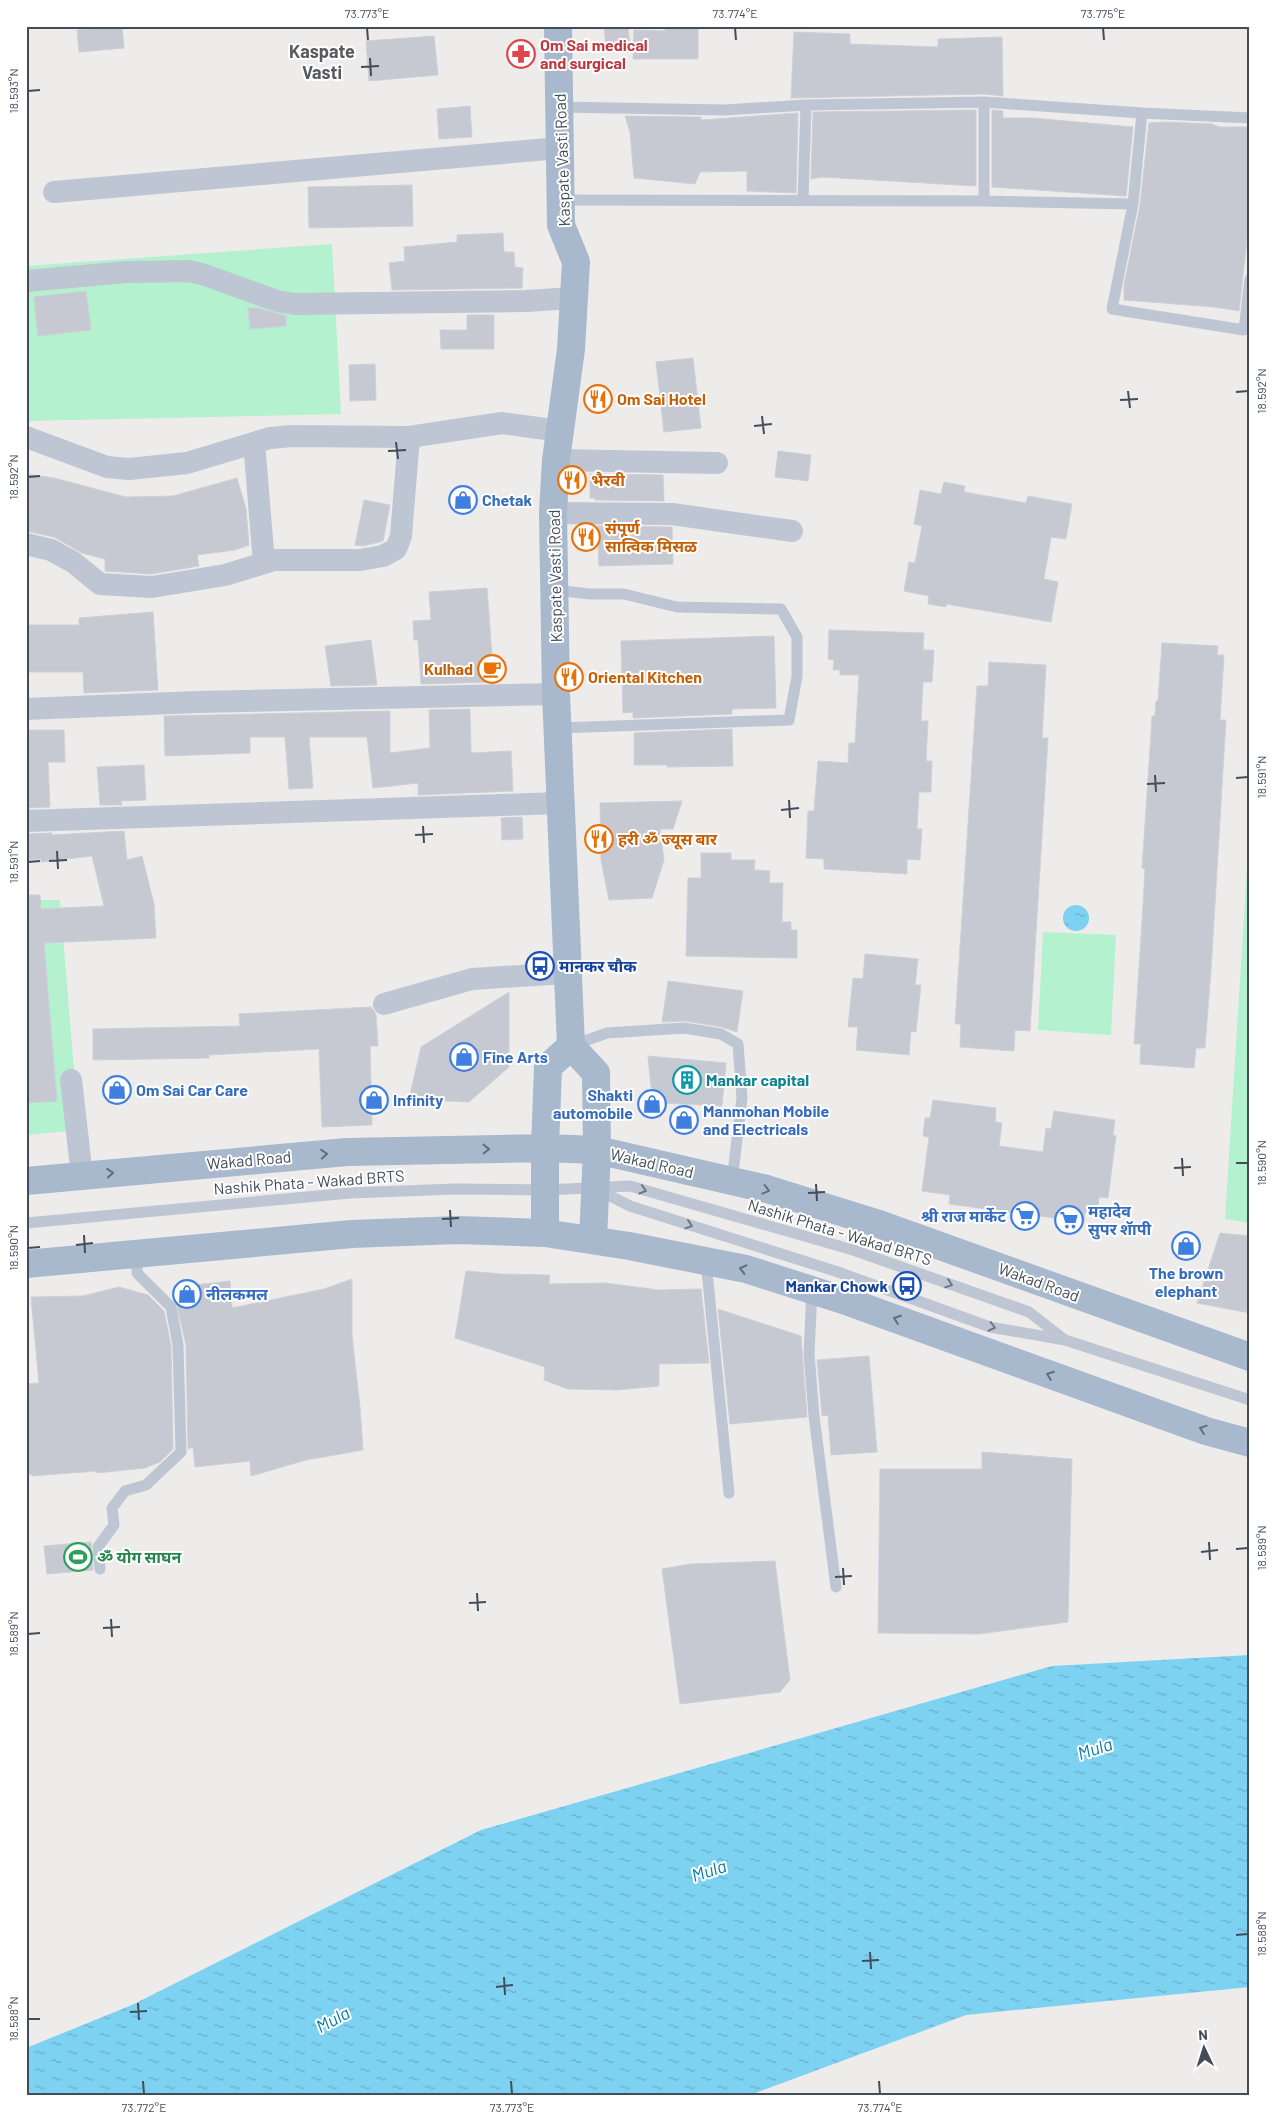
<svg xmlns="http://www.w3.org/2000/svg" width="1276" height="2121" font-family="Barlow,'Noto Sans Devanagari',sans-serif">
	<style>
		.green { fill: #b4f1cf }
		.water { fill: url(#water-ripples) }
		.building { fill: #c7c9d2; stroke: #ced0d8 }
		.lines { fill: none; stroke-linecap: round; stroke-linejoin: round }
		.service { stroke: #bdc6d2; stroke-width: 11 }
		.minor { stroke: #bdc6d2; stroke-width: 22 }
		.primary { stroke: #a8b8cd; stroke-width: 28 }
		.oneway { stroke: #616d7c }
		.oneway2 { stroke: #6e7783 }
		.ticks { fill: none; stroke: #434d59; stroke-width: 2 }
		.labels { text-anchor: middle; stroke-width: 4; stroke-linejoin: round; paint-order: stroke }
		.health-label { font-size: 16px; font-weight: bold; fill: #be3a42; stroke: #fff; text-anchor: start }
		.street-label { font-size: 16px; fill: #434d59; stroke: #fff }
		.food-label { font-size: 16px; font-weight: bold; fill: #c56008; stroke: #fff; text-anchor: start }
		.shop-label { font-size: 16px; font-weight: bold; fill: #366cbe; stroke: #fff; text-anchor: start }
		.transit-label { font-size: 16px; font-weight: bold; fill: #164399; stroke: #fff; text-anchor: start }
		.culture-label { font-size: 16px; font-weight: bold; fill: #0d838f; stroke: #fff; text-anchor: start }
		.leisure-label { font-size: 16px; font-weight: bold; fill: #27864d; stroke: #fff; text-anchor: start }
		.neighbourhood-label { font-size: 18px; font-weight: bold; fill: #575b60; stroke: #fff }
		.water-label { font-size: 18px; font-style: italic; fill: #037eab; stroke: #fff }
		.neatline { fill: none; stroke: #434d59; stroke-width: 2 }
		.ticks-label { font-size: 12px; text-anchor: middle; fill: #434d59 }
	</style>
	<defs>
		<pattern id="water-ripples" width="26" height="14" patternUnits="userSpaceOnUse" patternTransform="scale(1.25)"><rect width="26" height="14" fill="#7ed2f1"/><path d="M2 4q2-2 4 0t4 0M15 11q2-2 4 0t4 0" fill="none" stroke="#69adc6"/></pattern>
	</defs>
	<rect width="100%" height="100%" fill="#eeebeb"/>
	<path class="green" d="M332,244L341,414L26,421V266Z
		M1250,820V1223L1225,1219Z
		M26,900H60L79,1130L26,1135Z
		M1043,932L1116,935L1111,1035L1038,1030Z"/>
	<path class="water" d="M1063 918a13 13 0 1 1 26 0a13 13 0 1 1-26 0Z
		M1250,1655V1987L966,2015L750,2095H26V2048L132,2005L481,1830L1052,1666Z"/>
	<path class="building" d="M122,26L124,48L79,52L77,30Z
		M604,26H628L630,46L606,48Z
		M665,26H698V59H633L634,30L665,31Z
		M794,32L850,34V44L938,47V39L1002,37L1003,96L984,94L791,98Z
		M434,36L438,75L369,81L366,41Z
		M470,106L472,137L439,139L437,109Z
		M976,110V186L822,177L811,179L813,112Z
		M992,110L1003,111V118H1033L1133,127L1126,196L992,187Z
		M798,113L796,193L747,191V171L700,172L695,184L634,178L630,132L625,116L696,117H701V120Z
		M1165,122L1212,124L1219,127H1250V213L1239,311L1214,307L1124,300V285L1140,205L1149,123Z
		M412,185L413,226L309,228L308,187Z
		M503,233L504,252H514L515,267L523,268L522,288L392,290L389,263L405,261L404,247L457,242V235Z
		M86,291L91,330L38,336L34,297Z
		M248,308H257L286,316V326L250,329Z
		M467,315H494V349H441L440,330H467Z
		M693,358L701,428L664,432L656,362Z
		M375,364L376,400L350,401L349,365Z
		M778,451L811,455L808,481L775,477Z
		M26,474L54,478L126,497L173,496L237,478L246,509L249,545L235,550L197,555L199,566L151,574L105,571V559L82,553L54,537L26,531Z
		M590,474L663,475L664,501L595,500V498H590Z
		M944,482L965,486L964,492L1026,503L1028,496L1072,504L1066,539L1051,537L1044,579L1058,582L1051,622L946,604V607L928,604L929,596L904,591L909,562L915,563L922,526L914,524L920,490L941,494Z
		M364,500L390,505L383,541L363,546L355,545Z
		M597,526L672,527L673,564L599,566Z
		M487,588L494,682L421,684L418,640H414L413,621L431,620L429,592Z
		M153,612L158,690L84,693L83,672H26V625H79V618Z
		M829,630L924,633L923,650H934L932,682H923L921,721H928L926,761H932L931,792H919L917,829H922L920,860L907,859V874L824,869V859L806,858L808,811H814L818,761L848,763L849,743H855L859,675H840V670H833L834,660L828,659Z
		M774,636L776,708L732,709V714L633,718V712L623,713L621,641Z
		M371,640L377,685L331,686L325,646Z
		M1162,643L1218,646L1217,655H1224L1220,720H1226L1211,970L1205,1048H1196L1194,1068L1140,1064L1141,1044H1134L1143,906L1145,869L1142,868L1151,734L1152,716H1155L1156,701H1158Z
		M989,662L1046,665L1042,738H1048L1030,1031L1015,1030L1014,1051L960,1047L961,1024H955L977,686H988Z
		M470,709L471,753L511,751L513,791L418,795V783L373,788L367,737H309L313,788L289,789L285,737H250V753L165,756L164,716L390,711V753L430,748L429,710Z
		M732,729L733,766L667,767V765H634V733Z
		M26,730H64L65,762H48L50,807L26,808Z
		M144,765L146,800L121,801L122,805H100L97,767Z
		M682,801L673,829H660L664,860L652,898L609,900L601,860L600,803Z
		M522,817L523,839L502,840L501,818Z
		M124,831L127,860L142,856L154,904L156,938L44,943L57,1101L26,1103V895H40L41,909L104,906L92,856L41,862V859L26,860V834L52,833V835Z
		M701,853H731V860H755L754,870L770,871L769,883H783L782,922H791V930H797V958L686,956L688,878H701Z
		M865,954L918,959L915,985H921L916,1032L911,1031L909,1055L856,1050L858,1027H848L853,978L863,979Z
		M668,981L743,991L737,1032L722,1027L685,1021L662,1022Z
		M509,992V1067L469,1102L409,1099L421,1047Z
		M371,1007L376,1014L378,1046H370L372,1125L322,1127L319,1049L209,1055V1058L93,1060V1029L240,1026L239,1014Z
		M648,1056L726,1063L722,1106L662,1103L651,1087Z
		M933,1100L996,1108L995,1122L1002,1123L999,1146L1043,1152L1046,1128L1051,1129L1054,1111L1115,1120L1113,1135L1116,1136L1108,1198L1099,1197L1097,1214L1085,1212L1084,1222L949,1204L950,1195L922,1191L929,1137L923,1136L925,1118H930Z
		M1220,1233L1250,1236V1313L1197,1303Z
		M466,1271L502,1274L550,1275L549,1284L605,1283L659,1290L701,1289L709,1363L659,1364V1386L616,1390L568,1389L544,1380L545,1367L455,1338Z
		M352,1279V1336L360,1407L363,1450L306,1460L251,1476L250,1461L195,1467L193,1447L188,1449L186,1345L176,1302V1287L230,1281L232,1308L324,1289Z
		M119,1287L148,1295L164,1311L171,1346L173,1449L160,1462L145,1468L97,1473V1471L32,1476V1474L26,1475V1384L39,1383L31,1297L83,1296Z
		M718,1309L801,1336L807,1417L730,1424Z
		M869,1356L877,1452L831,1455L828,1415L822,1416L817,1360Z
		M982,1452L1072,1459L1068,1622L979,1634L878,1633L880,1469H982Z
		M91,1542L93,1570L47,1574L44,1546Z
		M775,1561L790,1680L780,1692L680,1704L662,1569L690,1564Z"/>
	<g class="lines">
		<path class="service" d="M984,102V201
			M559,107L724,110L806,105L984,102L1142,113L1250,118
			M1142,113L1133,204L1112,309L1244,330L1250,279
			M561,200L984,201L1133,204
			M803,200L806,105
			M556,590L589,594H624L677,607L781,609L797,637V676L789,720L558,728
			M573,1045L607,1033L684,1028L721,1034L738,1044L742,1098L732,1181
			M596,1189L630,1206L838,1272L990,1327L1065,1340L1250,1400
			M26,1223L350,1193L455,1189L545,1190L630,1186L853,1250L1029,1312L1065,1340
			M706,1261L729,1493
			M812,1290L809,1354L814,1416L836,1587
			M100,1569L98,1547L114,1525L112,1508L125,1491L146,1485L181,1452L178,1345L171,1307L137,1273V1254"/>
		<path class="minor" d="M54,192L560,148
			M26,281L127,272L189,271L205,275L277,301L295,304L526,301L573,298
			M26,437L107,467L129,469L187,463L270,438L292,436L409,437L401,536L396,549L383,556L360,560H274L225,575L152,587L100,584L73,562L51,550L26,544
			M409,437L502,423L560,431
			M254,443L264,563
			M556,460L717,463
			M553,513L672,514L792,531
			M26,709L197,702L556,694
			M26,821L561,803
			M384,1004L472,979L567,973
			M71,1080L82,1176"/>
		<path class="primary" d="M558,26L561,225L576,262L571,349L556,460L553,513L556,694L571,1046L596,1073L597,1150L593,1240
			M26,1181L347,1152L545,1148L597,1150L767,1189L876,1223L1250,1357
			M545,1233V1148L548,1067L571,1046
			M26,1264L352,1234L458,1230L545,1233L629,1246L746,1269L849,1302L1206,1431L1250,1443"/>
	</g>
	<defs><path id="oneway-chevron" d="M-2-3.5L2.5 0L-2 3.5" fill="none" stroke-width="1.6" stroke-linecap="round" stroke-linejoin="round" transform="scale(1.25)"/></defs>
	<g class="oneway">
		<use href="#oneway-chevron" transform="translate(486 1149) rotate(-1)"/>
		<use href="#oneway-chevron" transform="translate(324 1154) rotate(-5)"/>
		<use href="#oneway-chevron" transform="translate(110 1173) rotate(-5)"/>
		<use href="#oneway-chevron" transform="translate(766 1190) rotate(15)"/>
		<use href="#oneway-chevron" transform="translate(743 1269) rotate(-166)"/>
		<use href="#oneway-chevron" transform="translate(897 1319) rotate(-160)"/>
		<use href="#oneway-chevron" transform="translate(1050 1375) rotate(-160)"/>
		<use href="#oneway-chevron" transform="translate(1203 1429) rotate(-161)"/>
	</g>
	<g class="oneway2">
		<use href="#oneway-chevron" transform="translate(643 1190) rotate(16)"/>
		<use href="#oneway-chevron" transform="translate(689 1225) rotate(18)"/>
		<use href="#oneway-chevron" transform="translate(949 1284) rotate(19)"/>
		<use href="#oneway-chevron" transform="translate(992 1327) rotate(14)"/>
	</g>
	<path class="ticks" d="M367,28L368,40M735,28L736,40M1103,28L1104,40M370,58L371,76M361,67L379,66M28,91L40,90M1128,391L1130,408M1236,392L1248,391M1120,400L1138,399M762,416L764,434M754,426L772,424M396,442L398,459M388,451L406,450M28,477L40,476M1155,775L1156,792M1236,778L1248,777M1147,784L1165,783M789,800L790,818M781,810L799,808M423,826L424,843M415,835L433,834M57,851L58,869M49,861L67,860M28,862L40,861M1182,1158L1183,1176M1236,1163H1248M1174,1168L1191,1167M816,1184L817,1201M808,1193L825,1192M450,1210L451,1227M442,1219L459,1218M84,1235L85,1253M76,1245L93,1243M28,1248L40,1247M1209,1542L1210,1560M1236,1549L1248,1548M1201,1552L1218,1550M843,1568L844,1585M835,1577L852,1576M477,1593L478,1611M469,1603L486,1602M111,1619L112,1637M103,1628L120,1627M28,1634L40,1633M1236,1935L1248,1934M870,1952L871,1969M862,1961L879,1960M504,1977L505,1995M496,1987L513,1985M138,2003L139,2020M130,2012L147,2011M28,2019H40M143,2081L144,2094M511,2081L512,2094M879,2081L880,2094"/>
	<defs>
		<symbol id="pharmacy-ring" viewBox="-11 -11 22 22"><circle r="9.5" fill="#fff" stroke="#e0444e" stroke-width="1.5"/><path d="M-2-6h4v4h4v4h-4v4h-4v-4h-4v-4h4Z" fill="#e0444e"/></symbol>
		<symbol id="restaurant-ring" viewBox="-11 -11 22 22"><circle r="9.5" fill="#fff" stroke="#e8710a" stroke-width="1.5"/><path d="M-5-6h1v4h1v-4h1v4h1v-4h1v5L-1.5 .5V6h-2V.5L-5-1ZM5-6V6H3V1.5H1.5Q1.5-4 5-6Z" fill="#e8710a"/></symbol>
		<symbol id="shop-ring" viewBox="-11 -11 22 22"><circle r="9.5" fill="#fff" stroke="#3f7fe0" stroke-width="1.5"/><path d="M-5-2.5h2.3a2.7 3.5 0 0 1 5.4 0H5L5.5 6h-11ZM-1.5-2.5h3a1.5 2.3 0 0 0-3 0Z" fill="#3f7fe0"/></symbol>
		<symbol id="cafe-ring" viewBox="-11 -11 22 22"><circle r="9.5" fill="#fff" stroke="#e8710a" stroke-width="1.5"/><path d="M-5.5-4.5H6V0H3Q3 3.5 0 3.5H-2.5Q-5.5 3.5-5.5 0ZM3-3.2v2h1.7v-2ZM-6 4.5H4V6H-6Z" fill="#e8710a"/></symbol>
		<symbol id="bus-ring" viewBox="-11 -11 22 22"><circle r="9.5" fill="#fff" stroke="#1a4fb4" stroke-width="1.5"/><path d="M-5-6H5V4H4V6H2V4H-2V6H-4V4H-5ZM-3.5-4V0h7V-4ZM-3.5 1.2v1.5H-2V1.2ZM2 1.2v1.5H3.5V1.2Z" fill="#1a4fb4"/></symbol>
		<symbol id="building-ring" viewBox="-11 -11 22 22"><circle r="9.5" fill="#fff" stroke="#0f9aa8" stroke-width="1.5"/><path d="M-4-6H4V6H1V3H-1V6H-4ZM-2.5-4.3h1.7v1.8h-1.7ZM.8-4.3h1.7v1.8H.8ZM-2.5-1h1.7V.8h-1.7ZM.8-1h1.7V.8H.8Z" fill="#0f9aa8"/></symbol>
		<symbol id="supermarket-ring" viewBox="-11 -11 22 22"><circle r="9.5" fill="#fff" stroke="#3f7fe0" stroke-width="1.5"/><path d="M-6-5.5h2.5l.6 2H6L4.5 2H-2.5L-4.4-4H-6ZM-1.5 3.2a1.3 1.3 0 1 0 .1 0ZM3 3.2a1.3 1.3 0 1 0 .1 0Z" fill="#3f7fe0"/></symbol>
		<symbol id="stadium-ring" viewBox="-11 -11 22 22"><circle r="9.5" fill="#fff" stroke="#2e9e5b" stroke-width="1.5"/><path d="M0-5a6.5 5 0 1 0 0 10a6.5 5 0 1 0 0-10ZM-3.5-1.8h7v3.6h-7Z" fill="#2e9e5b"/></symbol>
	</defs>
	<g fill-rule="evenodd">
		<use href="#pharmacy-ring" x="505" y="38" width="32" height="32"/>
		<use href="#restaurant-ring" x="582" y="383" width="32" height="32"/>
		<use href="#restaurant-ring" x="556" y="464" width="32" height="32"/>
		<use href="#shop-ring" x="447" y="484" width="32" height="32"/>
		<use href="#restaurant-ring" x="570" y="521" width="32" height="32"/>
		<use href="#cafe-ring" x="476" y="653" width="32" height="32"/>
		<use href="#restaurant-ring" x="553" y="661" width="32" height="32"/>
		<use href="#restaurant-ring" x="583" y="823" width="32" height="32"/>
		<use href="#bus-ring" x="524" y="950" width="32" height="32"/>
		<use href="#shop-ring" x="448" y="1041" width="32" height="32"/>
		<use href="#building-ring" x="671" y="1064" width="32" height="32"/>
		<use href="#shop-ring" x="101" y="1074" width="32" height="32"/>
		<use href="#shop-ring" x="358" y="1084" width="32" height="32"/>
		<use href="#shop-ring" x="636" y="1088" width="32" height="32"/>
		<use href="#shop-ring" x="668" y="1104" width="32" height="32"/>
		<use href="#supermarket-ring" x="1009" y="1200" width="32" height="32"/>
		<use href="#supermarket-ring" x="1053" y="1204" width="32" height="32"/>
		<use href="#shop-ring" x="1170" y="1230" width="32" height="32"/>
		<use href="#bus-ring" x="891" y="1270" width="32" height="32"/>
		<use href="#shop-ring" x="171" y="1278" width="32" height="32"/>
		<use href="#stadium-ring" x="62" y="1541" width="32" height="32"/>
	</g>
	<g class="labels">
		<g class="health-label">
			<text x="540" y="51">Om Sai medical<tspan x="540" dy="18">and surgical</tspan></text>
		</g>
		<g class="street-label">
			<text transform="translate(562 160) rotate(-92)" y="6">Kaspate Vasti Road</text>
			<text transform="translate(555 576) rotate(-91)" y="6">Kaspate Vasti Road</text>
			<text transform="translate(249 1160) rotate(-5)" y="6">Wakad Road</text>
			<text transform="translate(652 1163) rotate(13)" y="6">Wakad Road</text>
			<text transform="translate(309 1182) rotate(-4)" y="6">Nashik Phata - Wakad BRTS</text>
			<text transform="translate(840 1232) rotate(17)" y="6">Nashik Phata - Wakad BRTS</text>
			<text transform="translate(1039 1282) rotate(20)" y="6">Wakad Road</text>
		</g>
		<g class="food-label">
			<text x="617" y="405">Om Sai Hotel</text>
			<text x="591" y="486">भैरवी</text>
			<text x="605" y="534">संपूर्ण<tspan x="605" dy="18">सात्विक मिसळ</tspan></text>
			<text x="473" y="675" text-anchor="end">Kulhad</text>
			<text x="588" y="683">Oriental Kitchen</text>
			<text x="618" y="845">हरी ॐ ज्यूस बार</text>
		</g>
		<g class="shop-label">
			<text x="482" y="506">Chetak</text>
			<text x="483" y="1063">Fine Arts</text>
			<text x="136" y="1096">Om Sai Car Care</text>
			<text x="633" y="1101" text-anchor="end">Shakti<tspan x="633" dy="18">automobile</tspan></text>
			<text x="393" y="1106">Infinity</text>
			<text x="703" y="1117">Manmohan Mobile<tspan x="703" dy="18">and Electricals</tspan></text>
			<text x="1088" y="1217">महादेव<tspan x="1088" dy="18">सुपर शॅापी</tspan></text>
			<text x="1006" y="1222" text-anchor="end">श्री राज मार्केट</text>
			<text x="1186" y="1279" text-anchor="middle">The brown<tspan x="1186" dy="18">elephant</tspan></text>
			<text x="206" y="1300">नीलकमल</text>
		</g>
		<g class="transit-label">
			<text x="559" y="972">मानकर चौक</text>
			<text x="888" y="1292" text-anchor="end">Mankar Chowk</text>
		</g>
		<g class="culture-label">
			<text x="706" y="1086">Mankar capital</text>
		</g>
		<g class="leisure-label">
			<text x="97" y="1563">ॐ योग साघन</text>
		</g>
		<g class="neighbourhood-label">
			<text x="322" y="58">Kaspate<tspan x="322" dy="21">Vasti</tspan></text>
		</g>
		<g class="water-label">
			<text transform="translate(1095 1749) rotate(-18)" y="6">Mula</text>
			<text transform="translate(709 1871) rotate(-18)" y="6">Mula</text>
			<text transform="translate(333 2020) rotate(-28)" y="6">Mula</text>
		</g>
	</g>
	<rect width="1276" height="2121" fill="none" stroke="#ffffff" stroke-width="55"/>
	<g transform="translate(1204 2048) rotate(356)" stroke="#ffffff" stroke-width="4" paint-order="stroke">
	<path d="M0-4L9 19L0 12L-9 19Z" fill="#434d59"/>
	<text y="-8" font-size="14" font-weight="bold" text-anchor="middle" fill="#434d59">N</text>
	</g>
	<rect x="28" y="28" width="1220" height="2066" class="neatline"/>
	<g class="ticks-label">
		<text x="367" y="18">73.773°E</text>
		<text x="735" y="18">73.774°E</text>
		<text x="1103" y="18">73.775°E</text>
		<text transform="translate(14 91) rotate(-90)" y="4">18.593°N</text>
		<text transform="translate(1262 391) rotate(-90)" y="4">18.592°N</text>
		<text transform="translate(14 477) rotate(-90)" y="4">18.592°N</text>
		<text transform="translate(1262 777) rotate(-90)" y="4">18.591°N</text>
		<text transform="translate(14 862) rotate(-90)" y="4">18.591°N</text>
		<text transform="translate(1262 1163) rotate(-90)" y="4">18.590°N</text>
		<text transform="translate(14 1248) rotate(-90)" y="4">18.590°N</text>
		<text transform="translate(1262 1548) rotate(-90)" y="4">18.589°N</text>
		<text transform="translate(14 1634) rotate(-90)" y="4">18.589°N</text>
		<text transform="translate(1262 1934) rotate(-90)" y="4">18.588°N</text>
		<text transform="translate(14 2019) rotate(-90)" y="4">18.588°N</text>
		<text x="144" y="2112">73.772°E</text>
		<text x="512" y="2112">73.773°E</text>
		<text x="880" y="2112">73.774°E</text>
	</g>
</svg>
